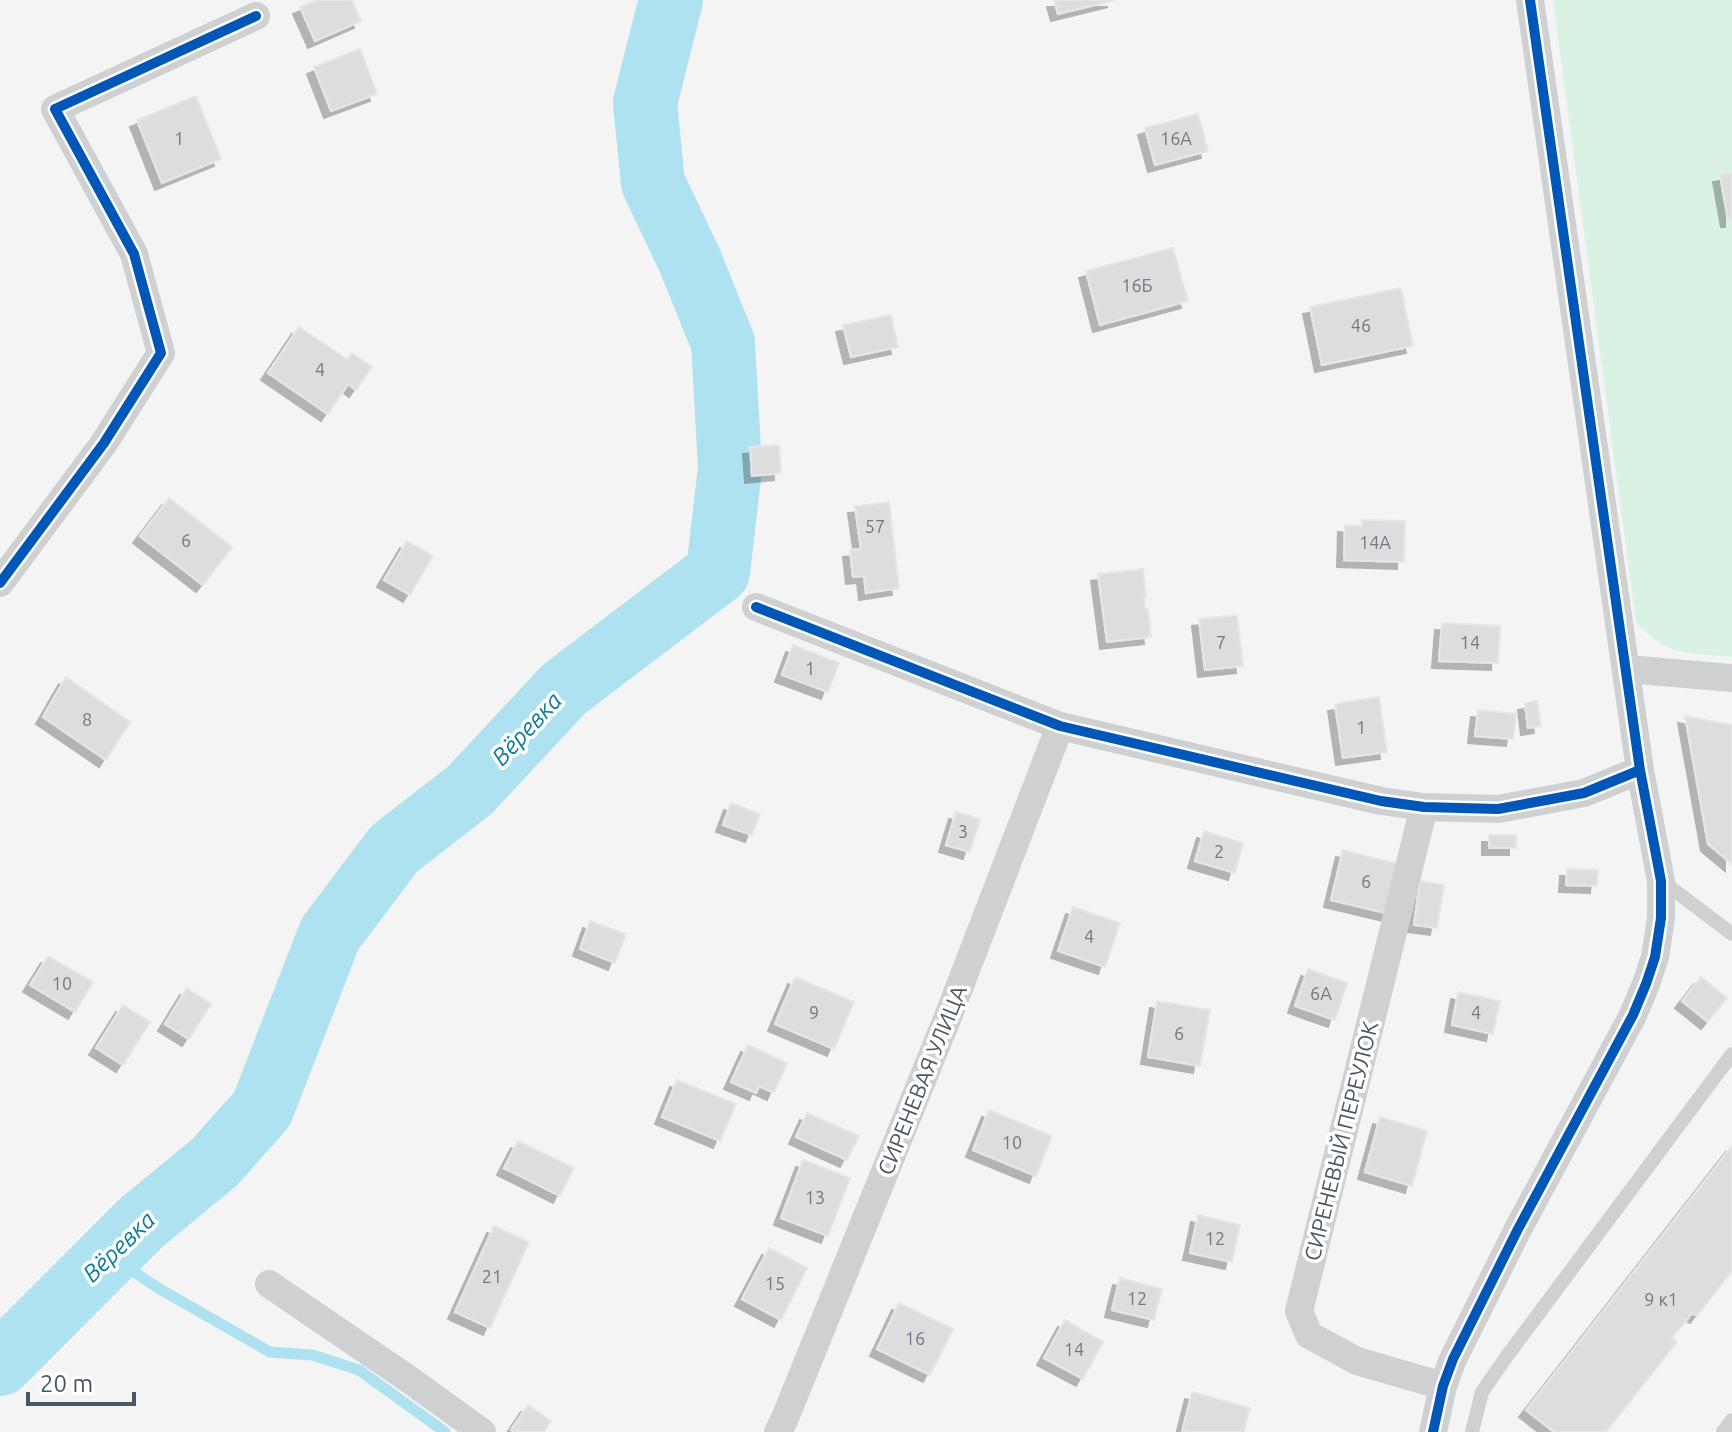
<svg xmlns="http://www.w3.org/2000/svg" width="1732" height="1432" font-family="Ubuntu,sans-serif">
	<style>
		.green { fill: #d9f2e3 }
		.lines { fill: none; stroke-linecap: round; stroke-linejoin: round }
		.stream { stroke: #aee2f0; stroke-width: 11 }
		.river { stroke: #aee2f0; stroke-width: 64 }
		.building { fill: #ddddde; stroke: #e5e6e7; stroke-width: 2; filter: url(#shadow) }
		.lane { stroke: #ced0d2; stroke-width: 14 }
		.street { stroke: #ced0d2; stroke-width: 28 }
		.cycleway-casing { stroke: #fff; stroke-width: 15 }
		.cycleway { stroke: #0057b8; stroke-width: 10 }
		.labels { text-anchor: middle; stroke-width: 7; stroke-linejoin: round; paint-order: stroke }
		.number-label { font-size: 18px; fill: #707881 }
		.street-label { font-size: 22px; fill: #4a5661; stroke: #fff }
		.water-label { font-size: 24px; font-style: italic; fill: #0c7c9b; stroke: #fff }
	</style>
	<defs>
		<filter id="shadow"><feDropShadow dx="-7" dy="7" stdDeviation="0" flood-color="#0004"/></filter>
	</defs>
	<rect width="100%" height="100%" fill="#f4f4f4"/>
	<path class="green" d="M1553,0H1732V657C1687,652 1668,657 1636,622Z"/>
	<g class="lines">
		<path class="stream" d="M109,1255L158,1288L270,1352L312,1355L359,1370L445,1432"/>
		<path class="river" d="M0,1364L141,1223L215,1162L262,1109L330,934L394,849L470,790L564,689L718,572L730,468L723,343L690,261L653,183L645,103L671,0"/>
	</g>
	<path class="building" d="M317,0H352L361,21L315,41L300,7Z
		M1054,0H1115L1058,14Z
		M360,49L377,94L331,111L314,67Z
		M196,96L221,159L162,183L137,120Z
		M1198,114L1208,151L1155,165L1145,128Z
		M1732,173V220H1728L1720,175Z
		M1173,248L1188,301L1100,325L1086,271Z
		M1401,288L1413,346L1322,365L1310,307Z
		M891,315L898,347L851,357L843,325Z
		M299,327L347,359L352,353L372,367L356,390L348,384L328,414L268,373Z
		M779,445L781,473L752,476L750,447Z
		M169,498L232,547L203,585L140,536Z
		M889,502L899,588L866,593L864,576L853,577L850,550L861,549L855,506Z
		M1362,520L1405,521L1404,562L1344,560L1345,525L1362,526Z
		M407,541L433,556L410,595L384,580Z
		M1143,569L1146,597H1144L1145,609H1148L1151,637L1107,642L1098,574Z
		M1237,615L1243,666L1205,670L1199,619Z
		M1442,623L1500,626L1498,663L1439,661Z
		M793,645L839,663L828,692L782,675Z
		M66,677L130,722L106,760L43,717Z
		M1379,697L1387,752L1343,758L1335,704Z
		M1537,701L1541,726L1528,728L1525,703Z
		M1478,710L1516,714L1513,739L1475,736Z
		M1685,716L1732,725V864L1708,844Z
		M731,803L760,814L752,835L723,825Z
		M956,812L980,819L970,852L946,845Z
		M1204,831L1243,843L1235,873L1195,861Z
		M1489,835H1516V848H1489Z
		M1343,850L1402,865L1390,914L1331,900Z
		M1567,869L1598,870L1597,886L1566,885Z
		M1420,881L1444,885L1437,928L1414,925Z
		M1073,907L1120,923L1105,967L1058,951Z
		M590,921L626,934L615,963L580,949Z
		M48,956L93,982L75,1012L30,985Z
		M1308,969L1347,983L1335,1020L1295,1006Z
		M795,977L854,1002L834,1049L775,1024Z
		M1701,977L1727,998L1708,1022L1682,1001Z
		M187,988L211,1004L189,1039L165,1024Z
		M1458,992L1500,1001L1493,1034L1452,1025Z
		M1157,1001L1210,1010L1200,1066L1148,1057Z
		M123,1005L150,1022L123,1065L96,1048Z
		M748,1045L787,1063L774,1093L759,1086L756,1093L731,1082Z
		M677,1080L736,1104L720,1141L662,1117Z
		M989,1110L1052,1136L1036,1176L973,1150Z
		M807,1113L859,1136L847,1160L796,1137Z
		M1380,1117L1427,1131L1412,1186L1365,1172Z
		M518,1141L574,1168L560,1196L504,1168Z
		M1732,1146V1271L1697,1316L1692,1313L1672,1338L1677,1342L1606,1432H1554L1526,1410Z
		M803,1160L850,1178L828,1236L781,1218Z
		M1198,1215L1240,1225L1232,1262L1190,1253Z
		M494,1226L529,1242L490,1328L455,1312Z
		M769,1248L807,1268L781,1320L742,1299Z
		M1120,1278L1162,1289L1154,1320L1112,1310Z
		M899,1303L953,1329L930,1375L877,1349Z
		M1065,1320L1103,1342L1083,1379L1044,1358Z
		M1192,1392L1250,1408L1244,1432H1182Z
		M528,1405L551,1421L544,1432H514L511,1430Z"/>
	<g class="lines">
		<path class="lane" d="M1662,881L1732,934
			M1472,1432L1482,1392L1507,1356L1732,1054
			M1723,1432L1732,1420"/>
		<path class="street" d="M0,583L104,443L161,353L134,254L55,109L256,16
			M756,607L1060,726L1381,801L1424,807L1498,809L1584,793L1640,770
			M1627,669L1732,678
			M1424,807L1299,1311L1309,1335L1357,1361L1443,1386
			M269,1284L407,1378L482,1432
			M778,1432L785,1418L949,1014L1060,726
			M1433,1432L1443,1386L1453,1359L1518,1229L1633,1015L1646,984L1655,957L1661,918V881L1640,770L1530,0"/>
		<defs>
			<path id="cycleway" d="M0,583L104,443L161,353L134,254L55,109L256,16
				M756,607L1060,726L1381,801L1424,807L1498,809L1584,793L1640,770
				M1433,1432L1443,1386L1453,1359L1518,1229L1633,1015L1646,984L1655,957L1661,918V881L1640,770L1530,0"/>
		</defs>
		<use href="#cycleway" class="cycleway-casing"/>
		<use href="#cycleway" class="cycleway"/>
	</g>
	<g class="labels">
		<g class="number-label">
			<text x="179" y="145">1</text>
			<text x="1176" y="145">16А</text>
			<text x="1137" y="292">16Б</text>
			<text x="1361" y="332">46</text>
			<text x="320" y="376">4</text>
			<text x="875" y="533">57</text>
			<text x="186" y="547">6</text>
			<text x="1375" y="549">14А</text>
			<text x="1221" y="649">7</text>
			<text x="1470" y="649">14</text>
			<text x="810" y="675">1</text>
			<text x="87" y="726">8</text>
			<text x="1361" y="734">1</text>
			<text x="963" y="838">3</text>
			<text x="1219" y="858">2</text>
			<text x="1366" y="888">6</text>
			<text x="1089" y="943">4</text>
			<text x="62" y="990">10</text>
			<text x="1321" y="1000">6А</text>
			<text x="814" y="1019">9</text>
			<text x="1476" y="1019">4</text>
			<text x="1179" y="1040">6</text>
			<text x="1012" y="1149">10</text>
			<text x="815" y="1204">13</text>
			<text x="1215" y="1245">12</text>
			<text x="492" y="1283">21</text>
			<text x="775" y="1290">15</text>
			<text x="1137" y="1305">12</text>
			<text x="1661" y="1306">9 к1</text>
			<text x="915" y="1345">16</text>
			<text x="1074" y="1356">14</text>
		</g>
		<g class="street-label">
			<text transform="translate(922 1080) rotate(-68)" y="8">СИРЕНЕВАЯ УЛИЦА</text>
			<text transform="translate(1341 1141) rotate(-76)" y="8">СИРЕНЕВЫЙ ПЕРЕУЛОК</text>
		</g>
		<g class="water-label">
			<text transform="translate(527 729) rotate(-47)" y="8">Вёревка</text>
			<text transform="translate(119 1247) rotate(-44)" y="8">Вёревка</text>
		</g>
	</g>
	<path d="M28 1392v12h106v-12" fill="none" stroke="#4a5661" stroke-width="4"/>
	<text x="40" y="1392" font-size="24" fill="#4a5661" stroke="#ffffff" stroke-width="6" paint-order="stroke">20 m</text>
</svg>
